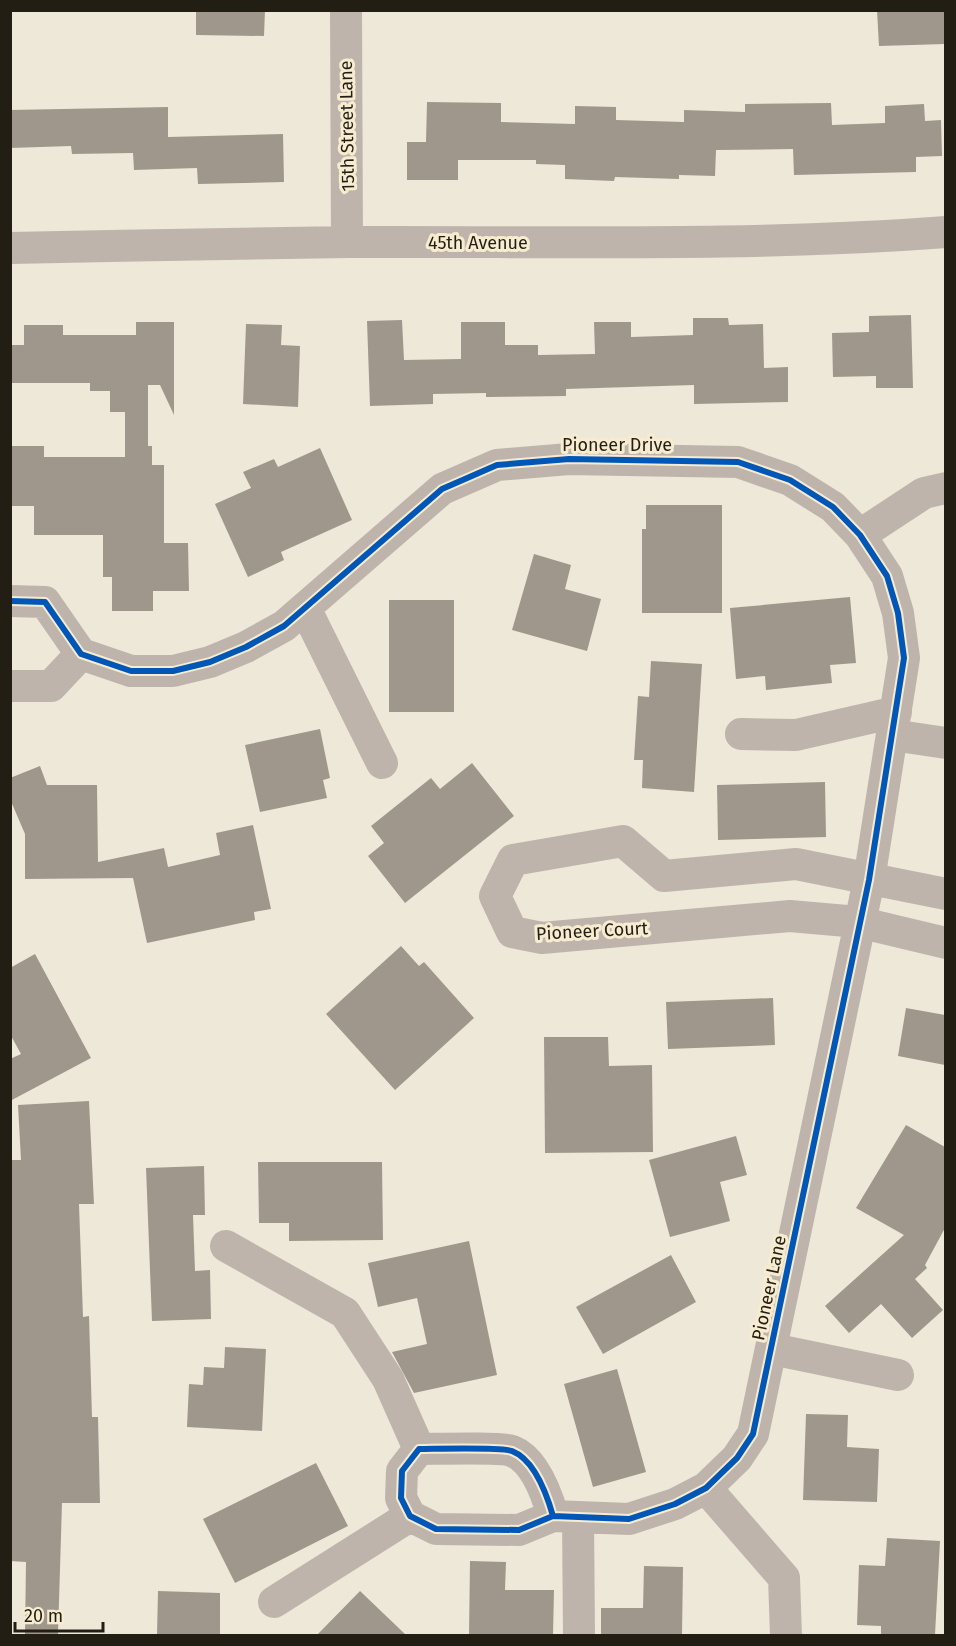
<svg xmlns="http://www.w3.org/2000/svg" width="956" height="1646" font-family="'Fira Sans',sans-serif">
	<style>
		.building { fill: #9f978c }
		.lines { fill: none; stroke-linecap: round; stroke-linejoin: round }
		.minor { stroke: #bfb4ac; stroke-width: 32 }
		.cycleway-casing { stroke: #f7ecd0; stroke-width: 10 }
		.cycleway { stroke: #0057b8; stroke-width: 6 }
		.labels { text-anchor: middle; stroke-width: 6; stroke-linejoin: round; paint-order: stroke }
		.street-label { font-size: 18px; fill: #221e14; stroke: #f7ecd0 }
	</style>
	<rect width="100%" height="100%" fill="#eee8d9"/>
	<path class="building" d="M196,10H265L264,36L196,35Z
		M877,10H945V44L879,46Z
		M427,102L501,103V122L575,124V106L616,107V120L684,122V110L745,112V104L831,103L832,125L885,123V106L924,104L925,121L941,120L942,156L916,157V172L794,175L793,149L716,150L715,176L679,175V179L615,177L614,181L565,179V165L536,164V160H458V180H407V142H426Z
		M168,107V137L283,134L284,182L198,184L197,168L134,170L133,153L72,154L71,146L10,148V110Z
		M911,315L913,388H876V376L833,377L832,333L869,332V316Z
		M693,318H728L729,325L763,324L764,368L788,367V402L694,404V385L566,389V396L486,397V393L433,394V404L370,406L367,321L402,320L404,360L461,359V322H505V345H538V355L595,354L594,322H631V337L693,335Z
		M136,322H174V415L160,385H148V446H152V465H164V543H188L189,591H153V611H112V577H103V535H34V506H10V446H44V457H125V412H110V391H90V383H10V345H24V325H63V335H136Z
		M246,324L282,325L281,345L300,346L298,407L243,404Z
		M320,448L352,520L281,552L284,560L248,577L215,504L251,488L243,472L274,459L278,467Z
		M646,505H722V613H642V529H646Z
		M534,554L571,565L565,589L601,599L587,651L512,630Z
		M850,597L856,663L830,665L832,683L766,690L765,676L736,679L730,608Z
		M389,600H454V712H389Z
		M651,661L702,664L694,792L642,788L643,760H634L638,696L649,697Z
		M320,729L330,778L323,780L327,798L260,812L245,745Z
		M472,763L514,816L405,903L368,856L384,843L371,826L431,778L440,789Z
		M40,766L47,785H97L98,862L164,848L168,867L220,855L216,833L253,825L271,909L254,912L255,920L147,943L133,878L25,879V834L10,799V778Z
		M825,782L826,837L718,840L717,785Z
		M401,946L419,966L424,962L474,1018L395,1090L326,1014Z
		M35,954L91,1058L10,1101V1059L21,1054L10,1034V968Z
		M773,998L775,1045L668,1049L666,1002Z
		M906,1008L945,1015V1065L898,1056Z
		M544,1037H608L609,1066L652,1065L653,1152L545,1153Z
		M89,1101L94,1204H79L83,1317L89,1316L92,1417H98L100,1503H62L58,1635H25L26,1562L10,1561V1160H21L18,1105Z
		M906,1125L945,1147V1228L925,1265L927,1268L915,1279L943,1310L912,1338L881,1304L849,1333L825,1306L904,1235L856,1208Z
		M736,1136L747,1175L720,1182L730,1221L670,1237L649,1160Z
		M258,1162H382L383,1240L289,1241V1223H259Z
		M204,1166L205,1215H193L195,1271L210,1270L211,1319L152,1321L146,1168Z
		M469,1241L497,1375L414,1393L392,1352L427,1344L417,1298L378,1307L368,1263Z
		M671,1255L696,1302L603,1354L576,1307Z
		M225,1347L266,1349L262,1431L187,1427L189,1384L203,1385L204,1367L224,1368Z
		M617,1369L646,1472L593,1487L564,1384Z
		M806,1414L848,1415L847,1447L879,1449L877,1502L803,1500Z
		M316,1463L348,1526L235,1583L203,1519Z
		M887,1538L940,1541L935,1635H881V1626L857,1625L859,1565L885,1566Z
		M470,1561L506,1562L505,1590H554L553,1635H469Z
		M644,1566L683,1567L682,1635H601V1608H643Z
		M158,1591L220,1593V1635H157Z
		M360,1591L406,1635H317Z"/>
	<g class="lines">
		<path class="minor" d="M346,10L347,242
			M10,248C123,246 236,243 349,242C548,241 747,247 946,232
			M860,535L924,493L946,488
			M10,601L45,602L81,654L131,671H173L210,662L246,647L284,626L442,489L497,465L569,459L738,462L790,480L833,507L860,535L887,576L898,613L904,658L869,880L753,1434L737,1458L706,1488L675,1504L629,1519L553,1516L519,1530L436,1529L410,1516L401,1498L402,1471L419,1449C435,1449 501,1447 512,1451C535,1460 547,1495 553,1516
			M305,608L382,763
			M10,686H51L81,654
			M741,734L796,735L896,712
			M892,735L946,743
			M946,894L796,864L664,876L623,841L513,860L495,896L512,932L542,938L790,916L858,922L946,943
			M226,1246L345,1313L388,1379L419,1449
			M772,1349L898,1375
			M706,1488L784,1578L786,1636
			M578,1517L579,1636
			M274,1602L410,1516"/>
		<defs>
			<path id="cycleway" d="M10,601L45,602L81,654L131,671H173L210,662L246,647L284,626L442,489L497,465L569,459L738,462L790,480L833,507L860,535L887,576L898,613L904,658L869,880L753,1434L737,1458L706,1488L675,1504L629,1519L553,1516L519,1530L436,1529L410,1516L401,1498L402,1471L419,1449C435,1449 501,1447 512,1451C535,1460 547,1495 553,1516"/>
		</defs>
		<use href="#cycleway" class="cycleway-casing"/>
		<use href="#cycleway" class="cycleway"/>
	</g>
	<g class="labels">
		<g class="street-label">
			<text transform="translate(347 126) rotate(-91)" y="6">15th Street Lane</text>
			<text x="478" y="249">45th Avenue</text>
			<text x="617" y="451">Pioneer Drive</text>
			<text transform="translate(592 931) rotate(-3)" y="6">Pioneer Court</text>
			<text transform="translate(769 1288) rotate(-78)" y="6">Pioneer Lane</text>
		</g>
	</g>
	<rect width="956" height="1646" fill="none" stroke="#221e14" stroke-width="24"/>
	<path d="M15 1622v9h88v-9" fill="none" stroke="#221e14" stroke-width="3"/>
	<text x="24" y="1622" font-size="18" fill="#221e14" stroke="#f7ecd0" stroke-width="4.5" paint-order="stroke">20 m</text>
</svg>
